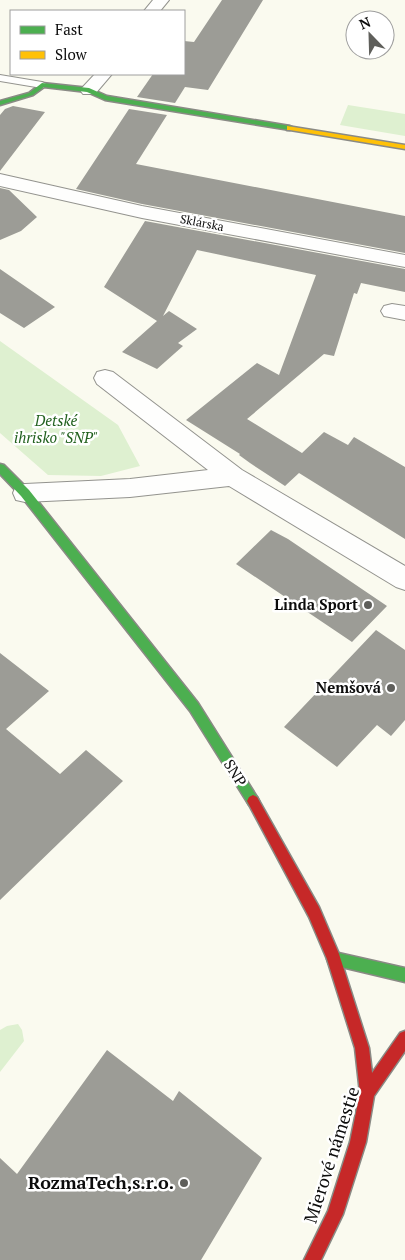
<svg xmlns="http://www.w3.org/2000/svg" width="405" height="1260" font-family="'PT Serif',serif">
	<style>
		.green { fill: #def0d0 }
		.building { fill: #9c9c96 }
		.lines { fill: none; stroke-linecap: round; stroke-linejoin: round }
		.lane-casing { stroke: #93938e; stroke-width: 2 }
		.street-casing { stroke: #93938e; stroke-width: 2 }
		.fast-casing { stroke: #8a8a85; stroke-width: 3 }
		.slow-casing { stroke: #8a8a85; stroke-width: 3 }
		.jam-casing { stroke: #8a8a85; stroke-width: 3 }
		.lane { fill: #fefefd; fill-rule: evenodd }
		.street { fill: #fefefd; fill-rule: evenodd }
		.fast { fill: #4caf50; fill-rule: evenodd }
		.slow { fill: #ffc107; fill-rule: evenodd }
		.jam { fill: #c62828; fill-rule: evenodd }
		.poi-dot { fill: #5f5f5b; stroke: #fff; stroke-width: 2 }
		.labels { text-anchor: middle; stroke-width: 5; stroke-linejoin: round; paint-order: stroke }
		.far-street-label { font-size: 12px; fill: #0c0c0c; stroke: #fff }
		.park-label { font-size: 15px; font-style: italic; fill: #22611f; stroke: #fff }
		.poi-label { font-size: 15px; font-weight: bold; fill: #0c0c0c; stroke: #fff; text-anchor: end }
		.street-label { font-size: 15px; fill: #0c0c0c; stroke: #fff }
		.near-street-label { font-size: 18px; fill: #0c0c0c; stroke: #fff }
		.near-poi-label { font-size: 18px; font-weight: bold; fill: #0c0c0c; stroke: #fff; text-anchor: end }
	</style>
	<rect width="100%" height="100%" fill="#fafaef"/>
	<path class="green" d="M348,105L405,114V136L340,125Z
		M0,341L118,425L140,466L101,476L48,475L0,433Z
		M18,1024L22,1030L24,1041L0,1072V1030L7,1026Z"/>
	<path class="building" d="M222,0H263L208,90L185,87L175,103L137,97L153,74H184V41L194,42Z
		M13,106L45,112L0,171V115L5,109Z
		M129,109L167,115L136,164L405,216V253L142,204L76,189Z
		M0,188L9,190L37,217L21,231L0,240Z
		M145,221L405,269V292L361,283L357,294L354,293L334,356L324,354L247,419L302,453L324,432L348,445L354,437L405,467V539L299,473L285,486L250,463L239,455L240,454L186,420L257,363L279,375L316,275L197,250L163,316L169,311L197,329L178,343L183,346L157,369L122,352L157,321L104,287Z
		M0,269L55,307L24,328L0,313Z
		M271,530L288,539L387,606L352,642L236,564Z
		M376,630L405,650V720L391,736L377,725L337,767L284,727Z
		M0,653L49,691L6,729L60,774L86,750L123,781L0,900Z
		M107,1050L173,1101L179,1091L262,1158L201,1260H0V1158L17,1174Z"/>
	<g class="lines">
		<defs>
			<path id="lane" d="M0,75L42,82L48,85L42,88L0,81Z"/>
			<path id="street" d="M153,0H169L160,11H144Z
				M95,74H112L95,94H83L80,90Z
				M0,174L142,206L405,255V267L142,218L0,186Z
				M392,304L405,306V320L384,316L381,311L384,306Z
				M105,370L113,372L242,470L405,566V590L396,587L229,486L130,497L25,502L16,500L13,493L16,486L25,484L130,479L208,470L97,384L94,378L97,372Z"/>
			<path id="fast" d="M42,83L89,88L107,96L290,126L294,128L290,130L105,100L87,92L44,87L33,95L0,105V101L29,93Z
				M0,464L4,465L29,490L198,703L257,797L259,801L257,805L253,807L249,805L190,711L21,496L0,474Z
				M334,952L405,968V982L329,964L327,959L329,954Z"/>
			<path id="slow" d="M287,126L405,145V149L290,130H287Z"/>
			<path id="jam" d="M253,795L257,797L319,907L339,954L369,1048L372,1073L400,1033L405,1031V1051L374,1096L366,1142L343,1214L321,1260H304L328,1211L350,1142L360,1093L355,1048L327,959L309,917L247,801L249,797Z"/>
		</defs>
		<use href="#lane" class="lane-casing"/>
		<use href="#street" class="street-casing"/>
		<use href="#fast" class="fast-casing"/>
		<use href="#slow" class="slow-casing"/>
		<use href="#jam" class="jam-casing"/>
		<use href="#lane" class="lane"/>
		<use href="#street" class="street"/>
		<use href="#fast" class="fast"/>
		<use href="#slow" class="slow"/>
		<use href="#jam" class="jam"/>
	</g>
	<g class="poi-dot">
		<circle cx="368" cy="605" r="5"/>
		<circle cx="391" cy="688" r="5"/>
		<circle cx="184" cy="1183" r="5"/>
	</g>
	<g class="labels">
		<g class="far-street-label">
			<text transform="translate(202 223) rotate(11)" y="4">Sklárska</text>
		</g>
		<g class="park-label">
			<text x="56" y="426">Detské<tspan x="56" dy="17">ihrisko "SNP"</tspan></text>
		</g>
		<g class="poi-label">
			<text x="358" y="610">Linda Sport</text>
			<text x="381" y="693">Nemšová</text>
		</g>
		<g class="street-label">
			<text transform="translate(235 773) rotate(58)" y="5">SNP</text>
		</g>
		<g class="near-street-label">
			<text transform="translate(332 1155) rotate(-72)" y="6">Mierové námestie</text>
		</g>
		<g class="near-poi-label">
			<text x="174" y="1189">RozmaTech,s.r.o.</text>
		</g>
	</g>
	<rect x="10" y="10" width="175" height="65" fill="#ffffff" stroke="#9e9e9e"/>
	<rect x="20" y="26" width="25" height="8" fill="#4caf50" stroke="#9e9e9e"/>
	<text x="55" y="35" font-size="15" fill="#0c0c0c">Fast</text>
	<rect x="20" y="51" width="25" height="8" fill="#ffc107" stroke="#9e9e9e"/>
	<text x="55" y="60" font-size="15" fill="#0c0c0c">Slow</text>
	<g transform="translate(370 35) rotate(337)"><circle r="24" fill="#ffffff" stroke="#9e9e9e"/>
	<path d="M0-4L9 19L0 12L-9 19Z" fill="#5f5f5b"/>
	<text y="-8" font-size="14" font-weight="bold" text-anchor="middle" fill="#0c0c0c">N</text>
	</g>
</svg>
